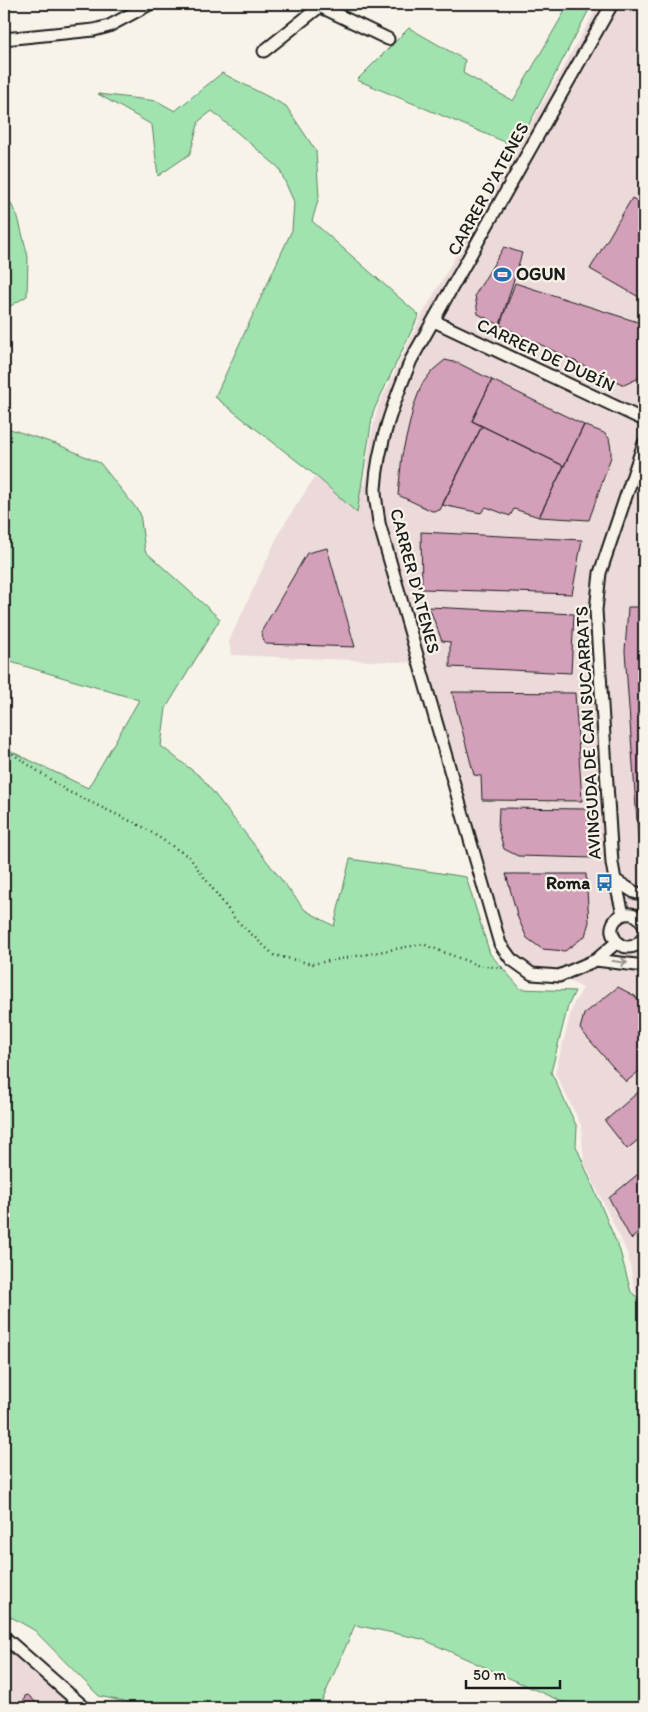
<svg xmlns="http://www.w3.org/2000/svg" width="648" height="1712" font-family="Itim,sans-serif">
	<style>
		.built { fill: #ecdada }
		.green { fill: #a0e3ae; stroke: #5e8065 }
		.building { fill: #d39fb9; stroke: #1c1c1c }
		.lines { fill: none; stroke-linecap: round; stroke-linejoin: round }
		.street-casing { stroke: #1c1c1c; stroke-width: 15 }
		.path { stroke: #1c1c1c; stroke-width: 2.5; stroke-dasharray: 1 4; stroke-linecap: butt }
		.street { stroke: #f7f3e8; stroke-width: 11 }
		.oneway { stroke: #94928c }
		.labels { text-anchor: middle; stroke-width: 4.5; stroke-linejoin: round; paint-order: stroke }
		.street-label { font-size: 18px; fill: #1c1c1c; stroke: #f7f3e8 }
		.poi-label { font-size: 18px; font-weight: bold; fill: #1c1c1c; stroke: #f7f3e8; text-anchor: start }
	</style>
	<rect width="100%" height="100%" fill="#f7f3e8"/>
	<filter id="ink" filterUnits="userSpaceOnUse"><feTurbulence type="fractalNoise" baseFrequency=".02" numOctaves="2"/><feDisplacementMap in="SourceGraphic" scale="10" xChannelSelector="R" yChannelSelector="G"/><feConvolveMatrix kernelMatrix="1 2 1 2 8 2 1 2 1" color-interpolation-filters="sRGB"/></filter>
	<g filter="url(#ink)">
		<path class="built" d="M599,4H644V1298L635,1292L628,1255L584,1162L581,1125L555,1073L573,1005L583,988L559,976L532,974L500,944L419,663L231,655L229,641L281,529L324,463L365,485L371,436L378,407L421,317Z
			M4,1637L85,1708H4Z"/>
		<path class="green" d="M569,4H592L517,147L357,80L409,28L465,60L463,73L513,101Z
			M222,73L286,106L316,151L319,197L312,221L419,315L373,412L357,513L315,475L215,397L292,230L294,202L279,168L212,111L199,121L190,154L158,176L152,125L98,94L157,101L175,111Z
			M4,191L18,217L28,257L27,296L4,310Z
			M4,427L59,445L100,463L140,513L145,551L220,619L166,708L161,746L202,778L305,910L334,926L350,859L466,877L490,954L521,989L575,991L568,1006L551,1072L577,1127L576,1146L620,1251L631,1292L644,1302V1708H576L422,1639L355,1625L319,1708H143L140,1705L99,1696L34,1630L4,1613V1115L10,1095L4,1083V748L88,788L139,700L4,660Z"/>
		<path class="building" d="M632,198L644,205V300L590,269Z
			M504,247L522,253L500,325L478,314L475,295Z
			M515,283L644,324V360L639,378L624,385L500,325Z
			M445,360L458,363L492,380L472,421L482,426L440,510L432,511L398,495L402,455L414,405L422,384L433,370Z
			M492,380L584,425L564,466L472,421Z
			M584,425L604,433L609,438L611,449V457L589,520L539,517Z
			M482,426L564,466L539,517L514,509L510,516L486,507L481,513L442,505Z
			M421,532L582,540L572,594L422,589Z
			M327,548L355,647L265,644L261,632L307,553Z
			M429,607L574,614L571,673L450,667V642L442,641Z
			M628,607H644V842L638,836L625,651Z
			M452,692L575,693L582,801L482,800L481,776L474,775Z
			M499,808L588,809L593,858L518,856L504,849L498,828Z
			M506,874H586L589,922L585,936L565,951L542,949L527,938L518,918Z
			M618,987L635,996L644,1008V1067L626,1082L580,1029L584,1014Z
			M644,1087V1135L627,1149L605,1121Z
			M644,1169V1228L631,1239L609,1198Z
			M644,1255V1284L640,1259Z
			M28,1695L42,1708H22L25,1696Z"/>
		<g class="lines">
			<defs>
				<path id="street" d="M315,4L388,39
					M612,4L411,360C394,402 378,443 375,489C375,500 378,512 379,523L500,944L511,959L532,974L559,976L596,960L617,942
					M4,39L94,30L109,26L150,4
					M264,51L323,4
					M434,321L644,420
					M615,880L634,892L644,895
					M623,914L615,880L612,863L596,610L600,573L644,443
					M644,925C633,901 602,920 615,939C618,944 623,947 628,947C636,947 641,942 644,936
					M596,960L644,966
					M4,1637L85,1708"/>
			</defs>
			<use href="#street" class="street-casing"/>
			<path class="path" d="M4,748L67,791L143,827L189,857L236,920L274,955L312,964L423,944L477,965L504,968"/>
			<use href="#street" class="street"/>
		</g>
		<defs><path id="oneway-shaft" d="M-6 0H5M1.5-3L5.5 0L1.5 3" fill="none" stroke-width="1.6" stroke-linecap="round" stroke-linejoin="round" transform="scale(1.25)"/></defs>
		<use class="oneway" href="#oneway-shaft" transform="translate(620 962) rotate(7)"/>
	</g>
	<defs>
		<symbol id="stadium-bare" viewBox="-9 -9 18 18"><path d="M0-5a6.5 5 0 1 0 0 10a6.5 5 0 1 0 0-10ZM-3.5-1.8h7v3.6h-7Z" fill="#1f6fb2" stroke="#f7f3e8" stroke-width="2.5" paint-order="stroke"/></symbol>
		<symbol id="bus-bare" viewBox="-9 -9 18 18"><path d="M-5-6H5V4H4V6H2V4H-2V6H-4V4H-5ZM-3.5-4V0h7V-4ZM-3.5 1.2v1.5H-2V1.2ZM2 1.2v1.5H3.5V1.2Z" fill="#1f6fb2" stroke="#f7f3e8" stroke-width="2.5" paint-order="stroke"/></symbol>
	</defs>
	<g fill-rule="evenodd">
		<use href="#stadium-bare" x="490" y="262" width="25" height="25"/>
		<use href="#bus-bare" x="592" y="870" width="25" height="25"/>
	</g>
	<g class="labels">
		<g class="street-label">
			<text transform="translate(488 189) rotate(-61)" y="6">CARRER D'ATENES</text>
			<text transform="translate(546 355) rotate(25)" y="6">CARRER DE DUBÍN</text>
			<text transform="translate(415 581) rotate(75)" y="6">CARRER D'ATENES</text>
			<text transform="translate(588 733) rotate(-93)" y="6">AVINGUDA DE CAN SUCARRATS</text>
		</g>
		<g class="poi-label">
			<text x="516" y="280">OGUN</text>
			<text x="590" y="889" text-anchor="end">Roma</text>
		</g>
	</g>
	<rect width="648" height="1712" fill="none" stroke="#f7f3e8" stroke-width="20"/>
	<rect x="10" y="10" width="628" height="1692" fill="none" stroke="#1c1c1c" stroke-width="2" filter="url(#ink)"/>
	<path d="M466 1680v8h94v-8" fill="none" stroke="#1c1c1c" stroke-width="2.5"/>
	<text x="473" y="1680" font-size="15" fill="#1c1c1c" stroke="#f7f3e8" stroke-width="4" paint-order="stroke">50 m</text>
</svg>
